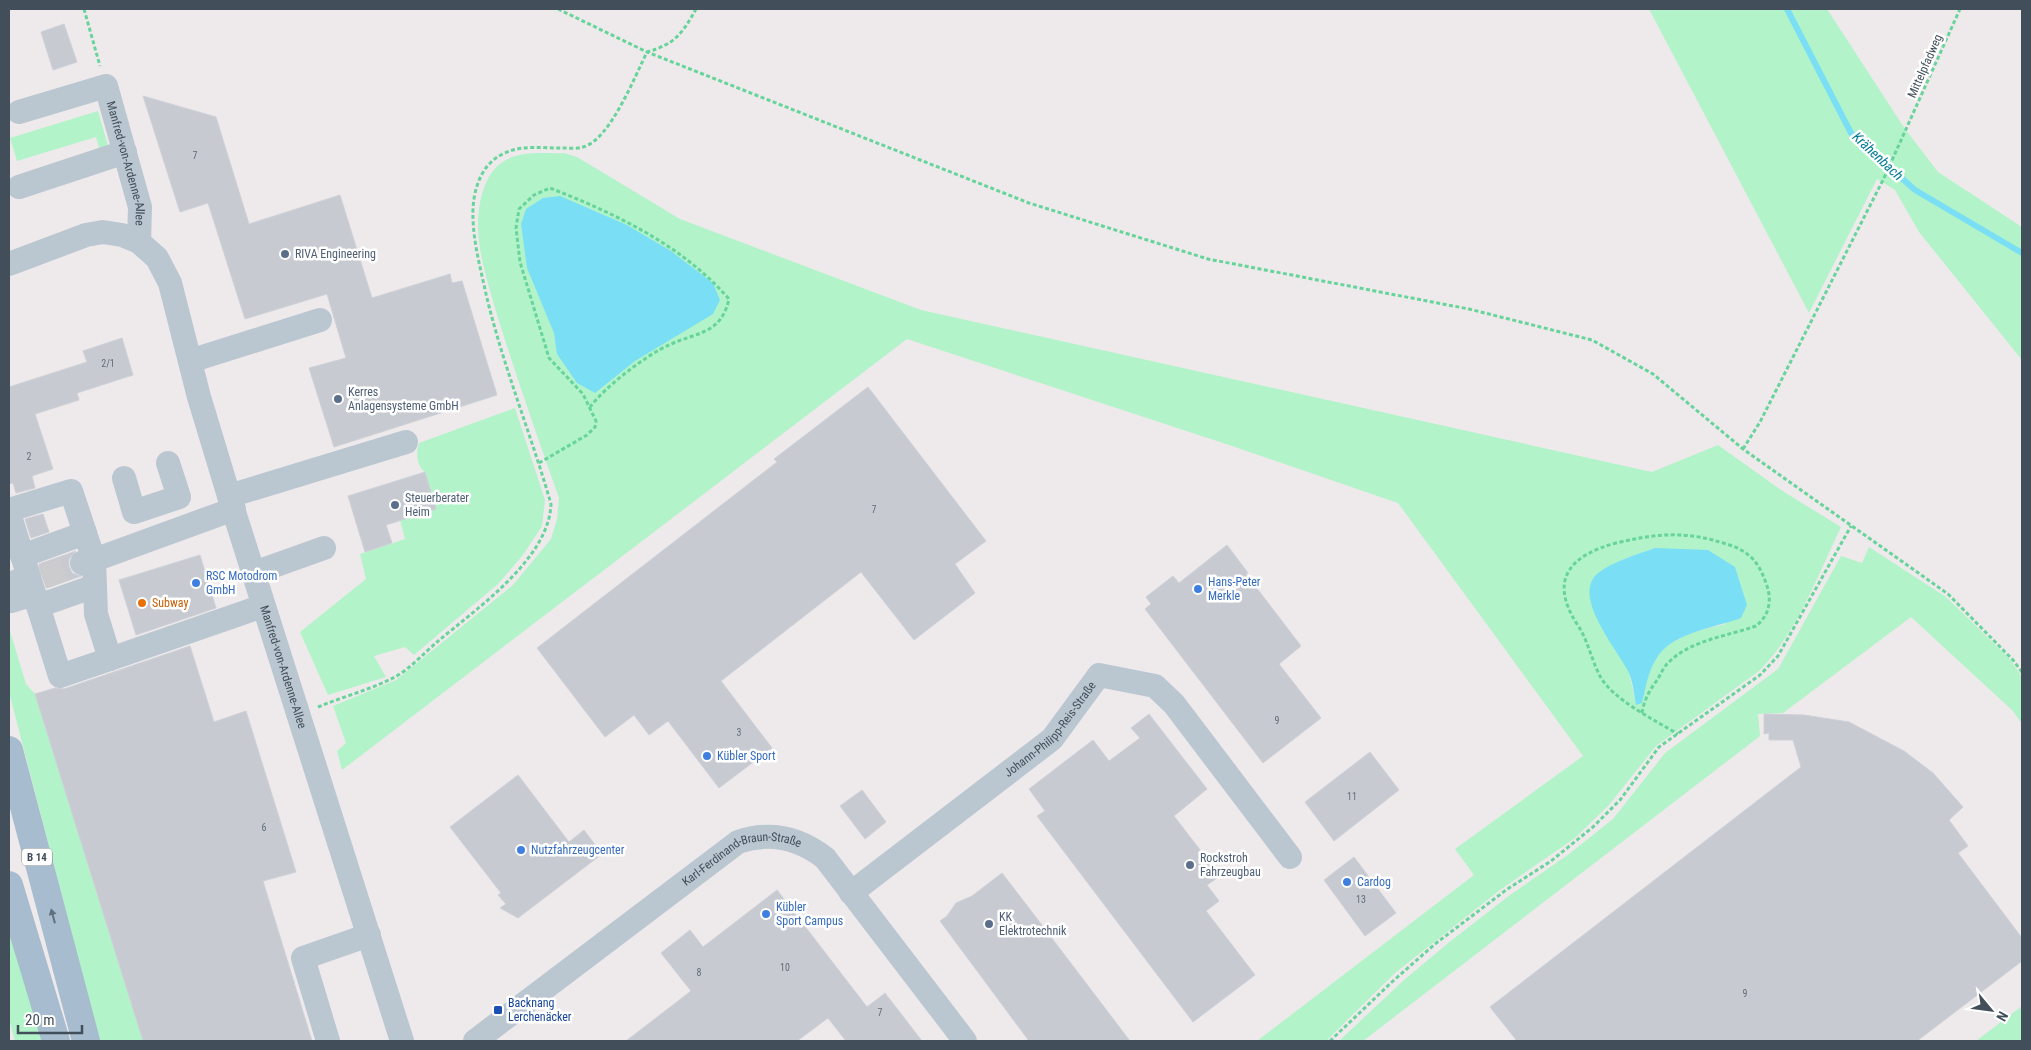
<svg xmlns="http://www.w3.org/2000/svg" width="2031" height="1050" font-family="'Roboto Condensed',sans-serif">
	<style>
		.green { fill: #b2f3c9; fill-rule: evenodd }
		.water { fill: #7adff5 }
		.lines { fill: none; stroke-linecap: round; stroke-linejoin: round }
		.stream { stroke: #7adff5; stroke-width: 6 }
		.building { fill: #c7cad1; stroke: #ced1d8 }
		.minor-tunnel { stroke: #cccbce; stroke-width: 24; stroke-dasharray: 24 12; stroke-linecap: butt }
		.path { stroke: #67d49b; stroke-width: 3; stroke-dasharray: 4 2.5; stroke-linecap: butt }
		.minor { stroke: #bac6d0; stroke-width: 24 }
		.major { stroke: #a7bcce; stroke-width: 28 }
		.oneway { fill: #60707d }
		.service-dot { fill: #5c6f8a; stroke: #fff; stroke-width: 2 }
		.shop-dot { fill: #3f7fe0; stroke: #fff; stroke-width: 2 }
		.food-dot { fill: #e8710a; stroke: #fff; stroke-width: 2 }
		.transit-dot { fill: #1a4fb4; stroke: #fff; stroke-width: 2 }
		.labels { text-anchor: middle; stroke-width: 5; stroke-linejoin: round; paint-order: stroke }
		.number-label { font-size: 10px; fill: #636e78 }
		.shield { fill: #fff; stroke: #7b848c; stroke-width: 1 }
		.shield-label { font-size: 11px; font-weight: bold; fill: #424f5a }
		.street-label { font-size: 12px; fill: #424f5a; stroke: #fff }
		.service-label { font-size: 12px; fill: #4e5e75; stroke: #fff; text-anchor: start }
		.shop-label { font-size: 12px; fill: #366cbe; stroke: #fff; text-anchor: start }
		.food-label { font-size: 12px; fill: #c56008; stroke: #fff; text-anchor: start }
		.transit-label { font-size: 12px; fill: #164399; stroke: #fff; text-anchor: start }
		.water-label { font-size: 14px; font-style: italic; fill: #037d97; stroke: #fff }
	</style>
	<rect width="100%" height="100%" fill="#eeeaeb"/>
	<path class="green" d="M1649,9H1827L1905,129L1938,172L2022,227V360L1919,232L1895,190L1877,179L1809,313Z
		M98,111L109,149L100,151L96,137L17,161L10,138Z
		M564,153L577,157L680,219L921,310L1652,472L1718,445L1784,492L1841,527C1818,575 1797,633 1759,671L1656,746L1609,805L1575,838L1500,890L1395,973L1326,1041H1257L1474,875L1455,849L1583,756L1398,503L1226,444L907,339L342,770L337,751L346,743L333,706L396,680L513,585L551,539L557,519L559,498C538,438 517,379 498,318C490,290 478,255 478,225C478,203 484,173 504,161C522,150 545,154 564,153ZM1655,548L1726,624C1704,629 1673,636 1658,655C1648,668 1645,687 1642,703L1636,704L1629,672L1596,575L1629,557Z
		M515,408L545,500L542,526L523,555L498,584L414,655L405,647L374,656L386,677L328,695L300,632L366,579L360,554L405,539L400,520L436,509L425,472C416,465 416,453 419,443Z
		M1869,547L1946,597L2010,659L2022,677V724L2013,711L1911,617L1783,713L1758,714L1760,736L1363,1041H1339L1404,980L1452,940L1510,895L1569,854L1613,819L1665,753L1778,669L1841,556L1862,563Z
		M9,628L26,684L35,694L143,1041H97L79,962L9,692Z
		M9,930L42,1041H15L9,1019Z
		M2022,1006V1041H1976Z"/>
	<path class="water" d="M560,196L627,225L671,251L713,283L720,300L713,314L635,361L595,393L577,383L557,354L554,333L527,268L521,224L526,209L543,198Z
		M1655,548L1708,550L1735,567L1747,605L1741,618C1717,627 1673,633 1658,656C1648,670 1646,687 1642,703L1636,705C1634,694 1633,681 1628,671C1617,649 1573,598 1596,575C1607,564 1640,553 1655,548Z"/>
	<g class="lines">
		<path class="stream" d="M1787,9L1851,133L1915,190L2022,253"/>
	</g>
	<path class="building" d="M64,24L77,62L53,70L41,32Z
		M143,96L216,117L249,224L340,195L372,298L450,274L452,283L462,281L497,395L334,447L309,368L346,358L327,294L245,319L208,203L180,212Z
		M122,338L133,375L77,393L79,400L35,414L53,469L32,476L35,488L16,493L13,483L9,484V387L87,362L83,351Z
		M868,387L986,541L955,564L975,593L914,640L861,572L721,681L772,748L719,788L668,721L649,735L634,715L605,737L537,648L777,462L774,459Z
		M425,472L436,509L386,525L392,543L365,552L348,496Z
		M43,514L49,532L31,538L25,519Z
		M1227,545L1248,573L1246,574L1301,646L1279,664L1321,718L1263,763L1145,609L1151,604L1146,597L1173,576L1179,583Z
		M76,551L69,559V566L72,573L81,576L47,588L39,564Z
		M200,555L216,608L136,635L119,580Z
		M190,646L214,722L246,711L296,872L263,881L312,1041H143L35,694L55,688L64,689Z
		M1149,714L1207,789L1174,816L1220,876L1207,885L1219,901L1206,911L1255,975L1193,1022L1037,816L1045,811L1029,789L1093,740L1109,761L1140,738L1131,728Z
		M1764,714L1804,715L1849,722L1904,751L1933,773L1963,807L1949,820L1968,846L1958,853L2022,938V961L1917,1041H1517L1490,1007L1801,767L1793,740H1769V733L1764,734Z
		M1370,752L1399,790L1334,841L1305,802Z
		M518,775L569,842L584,830L602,854L518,918L500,908L506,904L498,895L501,893L450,827Z
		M862,790L886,822L865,839L840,806Z
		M1354,857L1396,913L1365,936L1324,880Z
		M1002,873L1032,912L1130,1041H1029L940,921L947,916L956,903L972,896Z
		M777,890L867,1007L885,993L922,1041H846L828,1018L797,1041H626L691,991L661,953L690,930L703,947Z"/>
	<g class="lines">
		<path class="minor-tunnel" d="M42,577L82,563"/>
		<path class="path" d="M84,9L100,66
			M558,9L647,52L1029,203L1208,259L1469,309L1592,340L1653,374L1743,449L1948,594L2013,660L2022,672
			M1743,449L1760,422L1884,178L1960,9
			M539,463L587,435L595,427L596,421L583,394L549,358L520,262L516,228L519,209L534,195L550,188C616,214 682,245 729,299C721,335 696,332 669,345C646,355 605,387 590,407
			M318,707C342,697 369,690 393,678C409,670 424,653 437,642C476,609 549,559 551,504C531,434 503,366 486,294C480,266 472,238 473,209C474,186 483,162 505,153C522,145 542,148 561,148C568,148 577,149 583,147C610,140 635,76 647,52C675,44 682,34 696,9
			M1642,713C1644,700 1650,689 1658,679C1661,673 1664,667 1668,663C1690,640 1728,636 1756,626C1769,616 1772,601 1767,586C1762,571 1756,558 1741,550C1733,545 1722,543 1713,540C1678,531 1650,535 1616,543C1571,555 1548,579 1577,624C1588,640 1591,659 1600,676C1612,699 1656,721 1678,734
			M1330,1041L1393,981L1435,944L1506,890L1551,861L1593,827L1620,800L1659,747L1760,675L1778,656L1851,526"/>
		<g class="minor">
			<path id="s1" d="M19,112L106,86L140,207L139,242"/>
			<path d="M19,187L125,152"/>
			<path id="s2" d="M9,264L86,235L103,232L122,235L139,242L157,258L170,283L199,397L229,496L402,1041"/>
			<path d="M190,361L320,320"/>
			<path d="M124,478L134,512L179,497L168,463"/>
			<path d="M229,496L406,442"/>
			<path d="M234,509L94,560L96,614L110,659L263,606"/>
			<path d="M9,510L71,491L94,560L82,563"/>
			<path d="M9,513L60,676L110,659"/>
			<path d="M22,556L85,533"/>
			<path d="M254,573L324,548"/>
			<path d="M9,584L29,577"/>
			<path d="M11,601L34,594"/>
			<path d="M38,606L95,586"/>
			<path id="s3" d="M851,893L1052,739L1099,675L1155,686L1174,704L1290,857"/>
			<path d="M328,1041L303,958L369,935"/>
			<path id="s4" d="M475,1041L738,842C770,831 799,838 825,858L965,1041"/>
		</g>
		<path class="major" d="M9,750L86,1041
			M9,885L56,1041"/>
	</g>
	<defs><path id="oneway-solid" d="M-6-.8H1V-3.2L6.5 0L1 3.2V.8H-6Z" transform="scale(1.25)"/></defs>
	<use class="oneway" href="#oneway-solid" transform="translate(53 916) rotate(-105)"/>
	<g class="service-dot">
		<circle cx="285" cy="254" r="5"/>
		<circle cx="338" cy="399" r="5"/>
		<circle cx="395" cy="505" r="5"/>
		<circle cx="1190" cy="865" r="5"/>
		<circle cx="989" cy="924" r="5"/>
	</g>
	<g class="shop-dot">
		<circle cx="196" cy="583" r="5"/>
		<circle cx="1198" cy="589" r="5"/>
		<circle cx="707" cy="756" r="5"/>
		<circle cx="521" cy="850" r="5"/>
		<circle cx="1347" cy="882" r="5"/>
		<circle cx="766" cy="914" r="5"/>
	</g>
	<circle class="food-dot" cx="142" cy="603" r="5"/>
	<rect class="transit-dot" x="493" y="1005" width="10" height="10" rx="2.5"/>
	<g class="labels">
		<g class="number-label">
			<text x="195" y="159">7</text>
			<text x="108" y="367">2/1</text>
			<text x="29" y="460">2</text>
			<text x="874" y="513">7</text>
			<text x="1277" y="724">9</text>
			<text x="739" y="736">3</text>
			<text x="1352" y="800">11</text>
			<text x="264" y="831">6</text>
			<text x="1361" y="903">13</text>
			<text x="785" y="971">10</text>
			<text x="699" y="976">8</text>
			<text x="1745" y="997">9</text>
			<text x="880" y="1016">7</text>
		</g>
		<rect class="shield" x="22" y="848.5" width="30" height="17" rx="4"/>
		<g class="shield-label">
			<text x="37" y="861">B 14</text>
		</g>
		<g class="street-label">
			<text transform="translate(1925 66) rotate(-66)" y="4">Mittelpfadweg</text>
			<text dy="4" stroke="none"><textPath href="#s1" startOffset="171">Manfred-von-Ardenne-Allee</textPath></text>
			<text dy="4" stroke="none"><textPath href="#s2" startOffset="590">Manfred-von-Ardenne-Allee</textPath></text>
			<text dy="4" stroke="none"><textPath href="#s3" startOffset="259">Johann-Philipp-Reis-Straße</textPath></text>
			<text dy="4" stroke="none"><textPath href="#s4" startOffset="328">Karl-Ferdinand-Braun-Straße</textPath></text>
		</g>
		<g class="service-label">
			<text x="295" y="258">RIVA Engineering</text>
			<text x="348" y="396">Kerres<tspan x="348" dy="14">Anlagensysteme GmbH</tspan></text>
			<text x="405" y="502">Steuerberater<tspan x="405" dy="14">Heim</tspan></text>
			<text x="1200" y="862">Rockstroh<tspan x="1200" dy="14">Fahrzeugbau</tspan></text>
			<text x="999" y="921">KK<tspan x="999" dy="14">Elektrotechnik</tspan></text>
		</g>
		<g class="shop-label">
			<text x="206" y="580">RSC Motodrom<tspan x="206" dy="14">GmbH</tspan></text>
			<text x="1208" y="586">Hans-Peter<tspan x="1208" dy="14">Merkle</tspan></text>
			<text x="717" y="760">Kübler Sport</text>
			<text x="531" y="854">Nutzfahrzeugcenter</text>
			<text x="1357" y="886">Cardog</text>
			<text x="776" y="911">Kübler<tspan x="776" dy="14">Sport Campus</tspan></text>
		</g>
		<g class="food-label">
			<text x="152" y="607">Subway</text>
		</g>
		<g class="transit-label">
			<text x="508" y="1007">Backnang<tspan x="508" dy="14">Lerchenäcker</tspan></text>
		</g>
		<g class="water-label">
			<text transform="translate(1878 156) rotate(43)" y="5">Krähenbach</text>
		</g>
	</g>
	<rect width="2031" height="1050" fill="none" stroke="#424f5a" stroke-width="20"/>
	<g transform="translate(1991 1010) rotate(119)" stroke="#ffffff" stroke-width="4" paint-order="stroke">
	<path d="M0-4L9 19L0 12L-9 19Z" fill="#424f5a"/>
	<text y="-8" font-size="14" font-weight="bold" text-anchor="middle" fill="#424f5a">N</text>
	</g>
	<path d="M18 1025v8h64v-8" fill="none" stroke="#424f5a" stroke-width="2.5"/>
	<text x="25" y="1025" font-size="15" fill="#424f5a" stroke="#ffffff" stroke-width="4" paint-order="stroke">20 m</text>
</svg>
